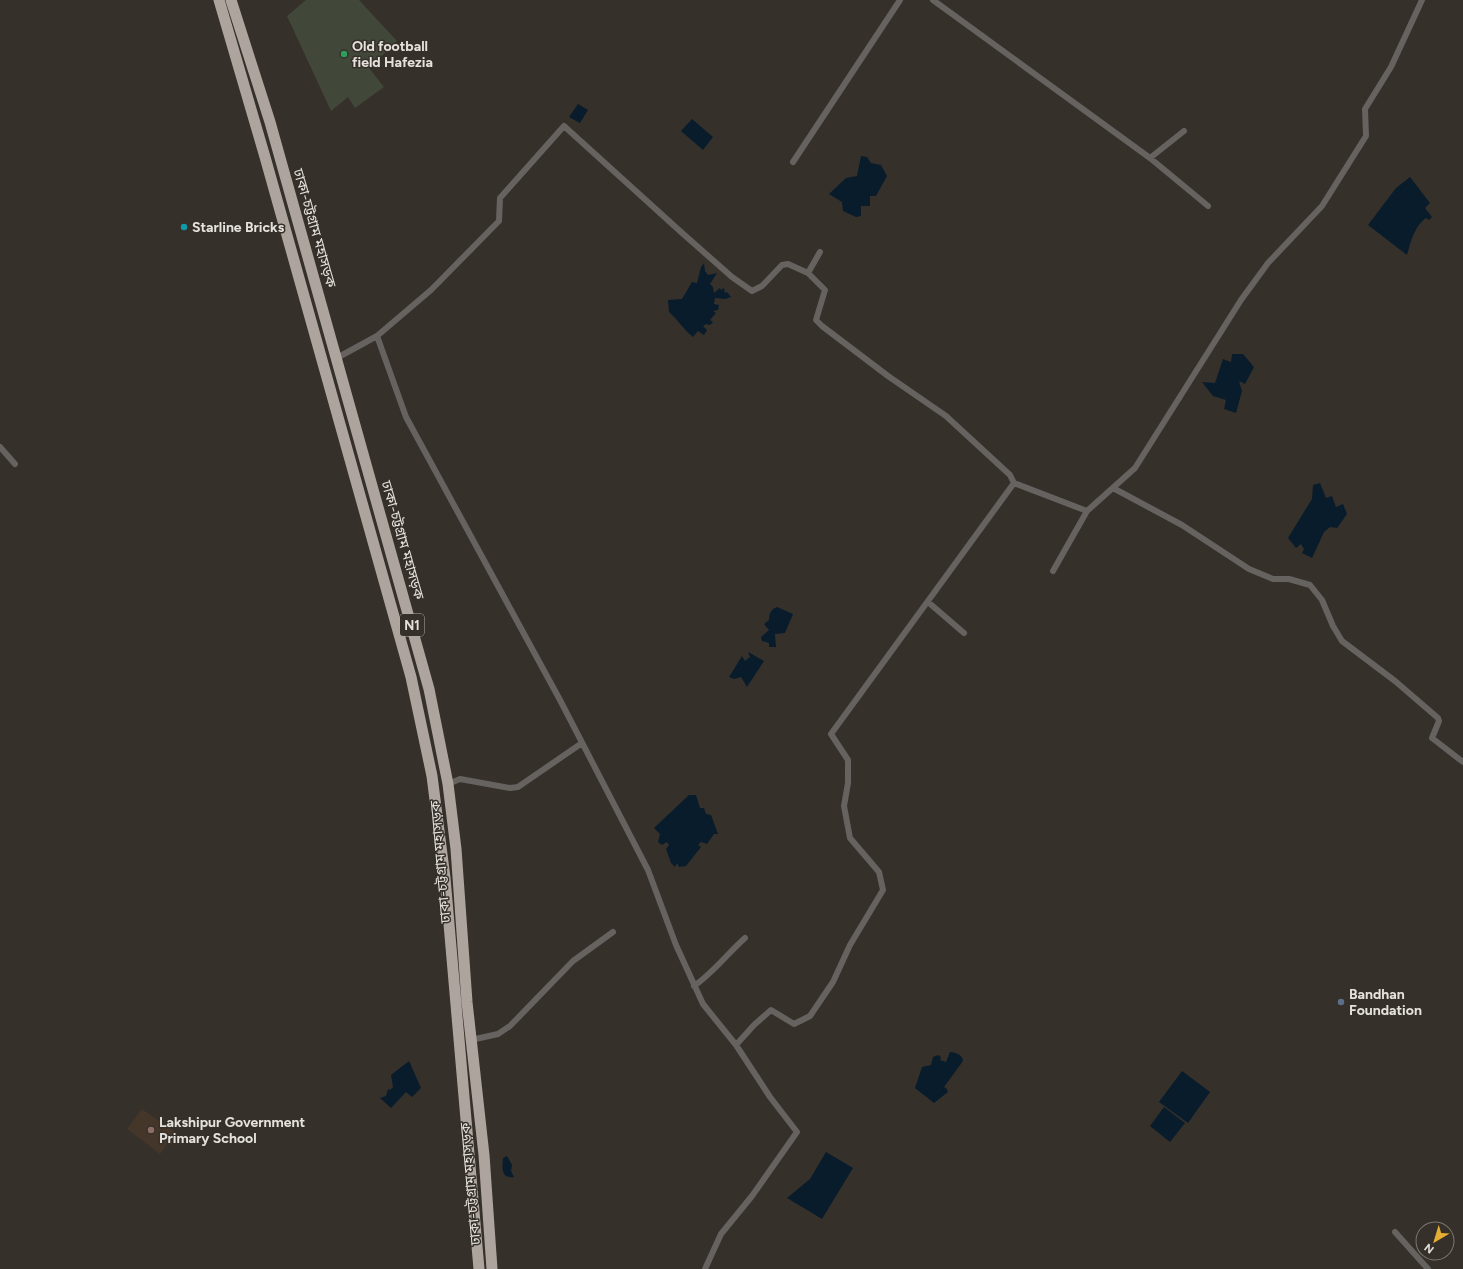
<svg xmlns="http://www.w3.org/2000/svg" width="1463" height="1269" font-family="Figtree,'Noto Sans Bengali',sans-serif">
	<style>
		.education { fill: #443629 }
		.green { fill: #414739 }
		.water { fill: #081c2c }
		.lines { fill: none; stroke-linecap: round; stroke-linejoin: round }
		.street { stroke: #66625f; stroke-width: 6 }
		.highway { stroke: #ada49d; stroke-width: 11 }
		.leisure-dot { fill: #2e9e5b; stroke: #36302a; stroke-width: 1.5 }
		.culture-dot { fill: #0f9aa8; stroke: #36302a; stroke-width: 1.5 }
		.service-dot { fill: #5c6f8a; stroke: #36302a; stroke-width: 1.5 }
		.education-dot { fill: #8d6e63; stroke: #36302a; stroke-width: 1.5 }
		.labels { text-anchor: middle; stroke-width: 3; stroke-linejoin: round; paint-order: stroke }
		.shield { fill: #36302a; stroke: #b0aca7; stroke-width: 1 }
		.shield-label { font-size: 13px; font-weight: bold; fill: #e5e1dc }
		.poi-label { font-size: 14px; font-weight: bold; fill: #e5e1dc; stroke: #36302a; text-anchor: start }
		.street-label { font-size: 14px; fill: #e5e1dc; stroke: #36302a }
	</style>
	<rect width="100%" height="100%" fill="#36302a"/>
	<path class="education" d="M142,1109L175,1132L160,1154L127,1129Z"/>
	<path class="green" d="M306,0H359L397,41L369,68L384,87L355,108L348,97L331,111L287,16Z"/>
	<path class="water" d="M578,104L588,110L580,123L569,117Z
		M692,119L713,137L703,150L681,131Z
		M861,156L867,157L871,163L881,165L887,176L876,196H870V206H861V216L856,217L843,211L842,202L829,194L846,178L857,176Z
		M1410,177L1430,203L1425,208L1432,217L1429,220L1426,218C1414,227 1411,241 1407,255L1368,225L1396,188Z
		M704,263L705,271L708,275L717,273L710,284L713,287L714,293L720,288L721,290L724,288L725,293L727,292L731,297L725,299L715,298L714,304L719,305L718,310L713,311L716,313L710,320L713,322L710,325L706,324L703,326L707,330L704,335L698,331L693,337C684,330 678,320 669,312L668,300L682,299L692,282L697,283L701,267Z
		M1232,354H1243L1254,367L1245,384L1239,381L1242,391L1236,413L1224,409L1226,400L1213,396L1202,382L1215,383L1223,359L1231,362Z
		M1320,483L1326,498L1332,496L1336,507L1343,504L1347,514L1337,528L1330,527L1324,532L1312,558L1302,553L1304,549L1301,544L1296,548L1288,538L1312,499L1313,485Z
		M777,607L793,614L785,633L775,634L776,647H769V643L762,641L761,637L769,630L764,624L769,620C769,614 771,609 777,607Z
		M748,652L764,661L747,687L741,677L734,679L729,677L742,656L745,661L750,657Z
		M689,795H696L700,808H704L706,814L711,815L718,834H714L707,844L701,842L698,845L701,847L686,866L679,867L677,863L675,867L671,863L666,849L669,845L667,842L662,845L658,842L660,834L654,828Z
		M950,1052C955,1052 963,1055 963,1061L944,1087L947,1089L948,1092L934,1103L915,1088L922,1067L931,1065L933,1057L938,1055L941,1057L940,1060L946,1062Z
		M409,1061L421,1088L412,1097L406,1092L391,1108L380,1098L386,1096L388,1089L390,1090L393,1087L391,1075Z
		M1182,1071L1210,1092L1188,1123L1159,1102Z
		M1164,1107L1185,1123L1170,1142L1150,1126Z
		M826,1152L853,1168L822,1219L787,1198L810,1179Z
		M507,1156L512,1165L511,1171L514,1177C501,1179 502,1168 503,1158Z"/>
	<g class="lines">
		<path class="street" d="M933,0L1150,158L1208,206
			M1150,158L1184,131
			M793,162L900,0
			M808,273L820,252
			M377,336L406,417L560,700L648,870L676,945L703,1004L736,1045L770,1097L797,1132L752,1196L721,1234L705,1269
			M335,359L377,336L431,290L499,221L500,198L564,126L681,232L732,277L752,291L762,286L782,265L788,264L808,273L825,290L816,320L822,326L888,376L946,416L1010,475L1014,483
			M0,447L15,464
			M1113,488L1182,525L1249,569L1273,579H1289L1310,585L1322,600L1333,626L1342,641L1395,681L1438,718L1439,721L1432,738L1463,762
			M1053,571L1087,511
			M928,602L964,633
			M448,784L460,779L510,788L518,787L582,743
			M694,986C713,973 728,953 745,938
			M471,1040L498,1034L510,1026L573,961L613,932
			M736,1045L754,1025L771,1010L794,1024L810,1016L833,982L850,945L883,890L879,872L850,838L844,806L848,783V760L831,734L1014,483L1087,511L1135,468L1241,300L1268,263L1322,206L1366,136L1365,109L1391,67L1422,0
			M1395,1232L1428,1269"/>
		<path class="highway" d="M219,0L265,157L411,677L432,776L445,878L479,1269
			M231,0L270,122L429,689L448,784L456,849L467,1002L484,1155L492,1269"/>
	</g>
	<circle class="leisure-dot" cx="344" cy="54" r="4"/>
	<circle class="culture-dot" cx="184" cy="227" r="4"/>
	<circle class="service-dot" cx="1341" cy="1002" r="4"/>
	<circle class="education-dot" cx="151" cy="1130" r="4"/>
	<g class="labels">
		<rect class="shield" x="400" y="614" width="24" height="22" rx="3"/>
		<g class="shield-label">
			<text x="412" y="630">N1</text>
		</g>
		<g class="poi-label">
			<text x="352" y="51">Old football<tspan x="352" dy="16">field Hafezia</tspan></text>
			<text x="192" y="232">Starline Bricks</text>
			<text x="1349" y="999">Bandhan<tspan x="1349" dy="16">Foundation</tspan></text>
			<text x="159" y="1127">Lakshipur Government<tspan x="159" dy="16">Primary School</tspan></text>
		</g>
		<g class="street-label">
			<text transform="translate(315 228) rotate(74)" y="5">ঢাকা-চট্টগ্রাম মহাসড়ক</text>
			<text transform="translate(403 540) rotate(74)" y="5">ঢাকা-চট্টগ্রাম মহাসড়ক</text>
			<text transform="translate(440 862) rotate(-95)" y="5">ঢাকা-চট্টগ্রাম মহাসড়ক</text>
			<text transform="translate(470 1184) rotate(-95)" y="5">ঢাকা-চট্টগ্রাম মহাসড়ক</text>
		</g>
	</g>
	<g transform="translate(1435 1241) rotate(218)"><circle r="19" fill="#36302a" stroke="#7c7771"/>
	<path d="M0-3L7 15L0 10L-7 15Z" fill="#e4ae35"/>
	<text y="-6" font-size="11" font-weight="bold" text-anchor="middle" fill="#e5e1dc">N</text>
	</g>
</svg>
